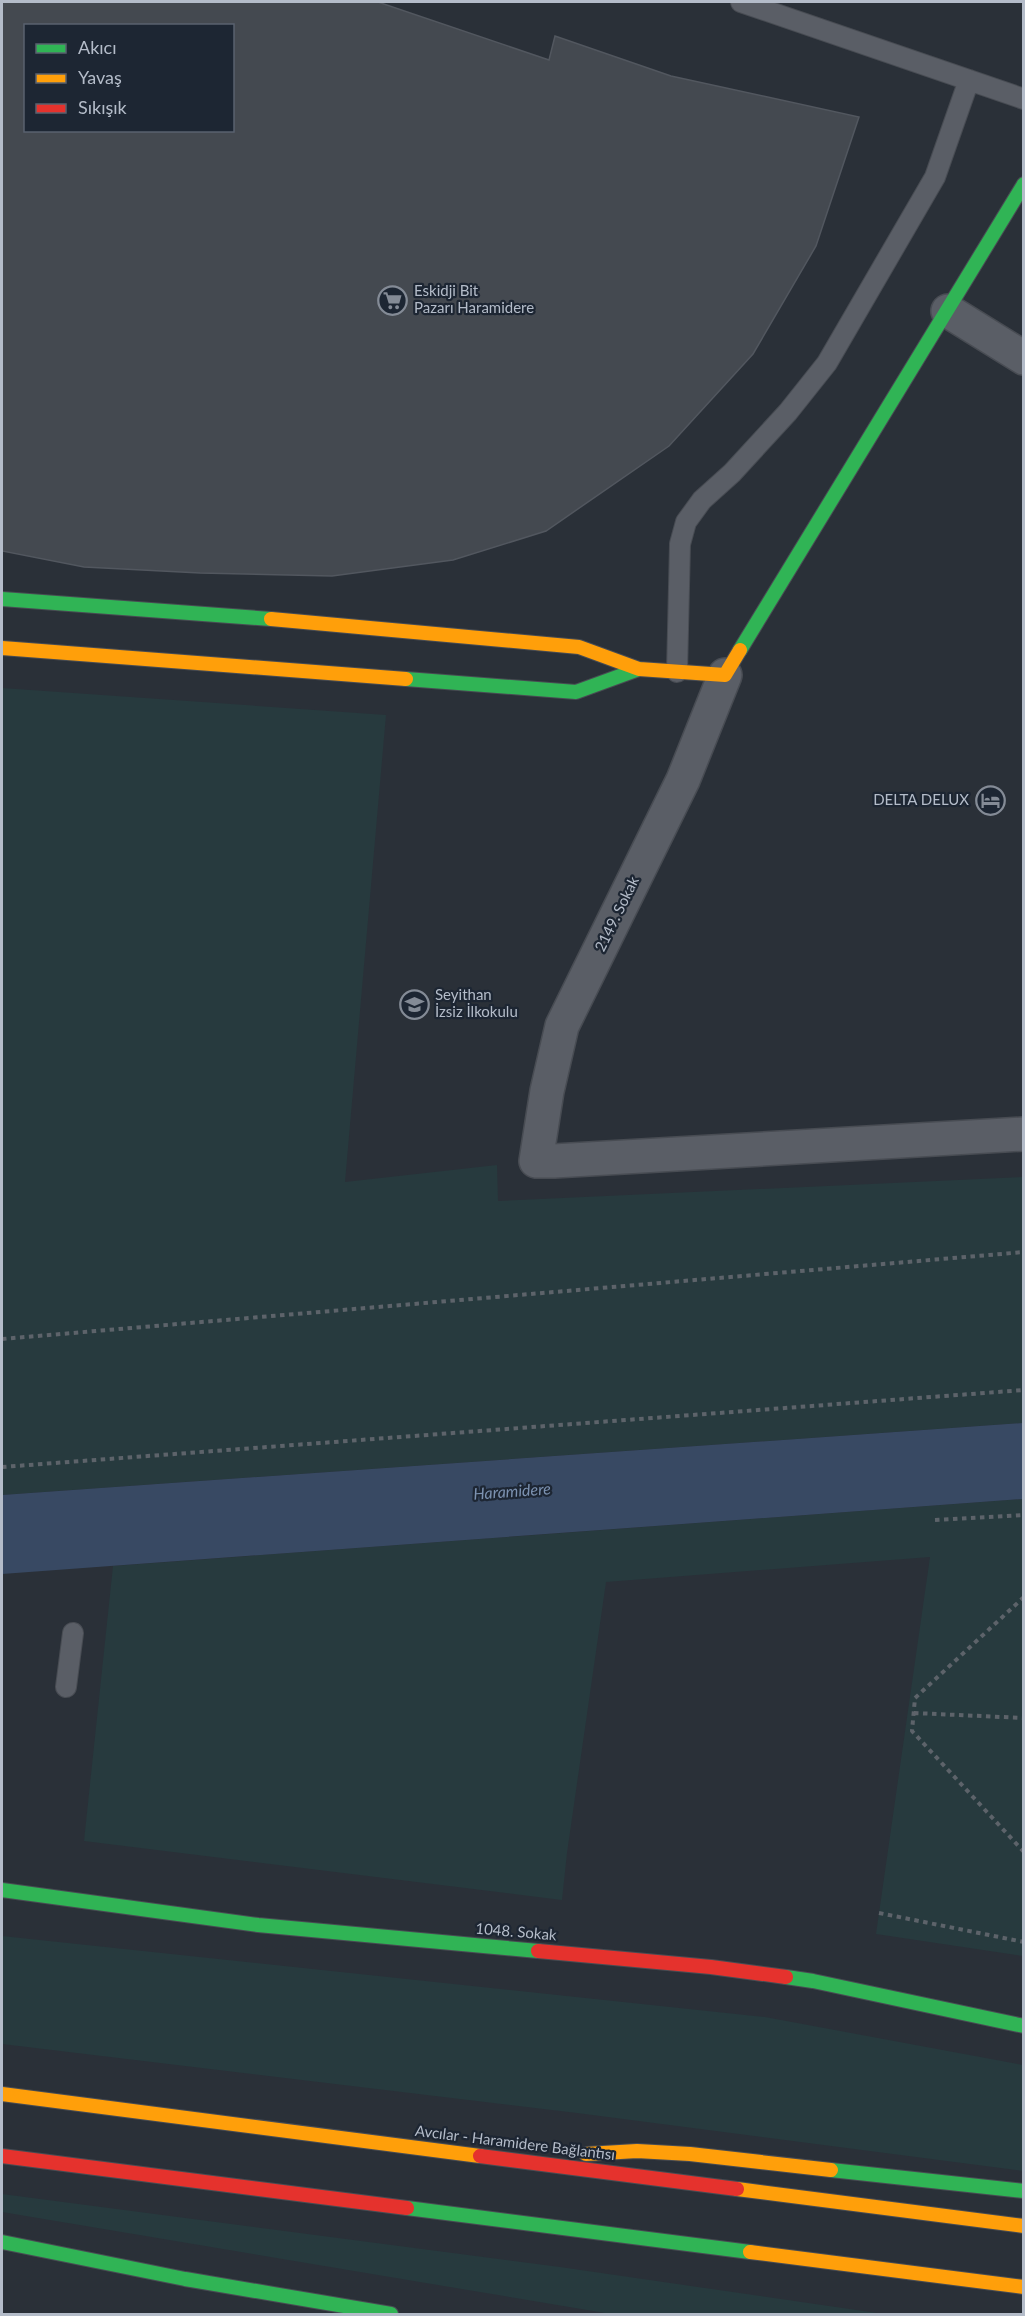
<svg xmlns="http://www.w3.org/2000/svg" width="1025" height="2316" font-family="Lato,sans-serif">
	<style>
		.green { fill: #273a3e }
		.water { fill: #384963 }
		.building { fill: #444950; stroke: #52575f; stroke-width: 1.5; fill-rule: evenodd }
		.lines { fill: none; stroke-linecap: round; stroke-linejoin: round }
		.lane-casing { stroke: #484c53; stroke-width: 22 }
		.street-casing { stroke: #484c53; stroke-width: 36 }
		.fast-casing { stroke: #484c53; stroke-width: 16 }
		.slow-casing { stroke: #484c53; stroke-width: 16 }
		.jam-casing { stroke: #484c53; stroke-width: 16 }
		.path { stroke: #5d636a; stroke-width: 4; stroke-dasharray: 4.5 4.5; stroke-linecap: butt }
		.lane { stroke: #5a5e66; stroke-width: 20 }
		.street { stroke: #5a5e66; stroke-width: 33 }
		.fast { stroke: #30b455; stroke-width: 14 }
		.slow { stroke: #ff9f0a; stroke-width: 14 }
		.jam { stroke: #e5322d; stroke-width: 14 }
		.labels { text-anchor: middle; stroke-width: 4.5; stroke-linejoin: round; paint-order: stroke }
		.poi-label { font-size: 15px; fill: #b4bcc9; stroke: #1d2633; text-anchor: start }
		.street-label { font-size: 15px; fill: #b4bcc9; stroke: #1d2633 }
		.water-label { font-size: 16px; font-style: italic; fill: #7c92b1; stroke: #1d2633 }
	</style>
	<rect width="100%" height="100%" fill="#2a3038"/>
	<path class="green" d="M2,688L386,715L345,1182L497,1165L498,1201L1023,1177V1423L2,1495Z
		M1023,1499V1956L876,1934L930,1557L606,1582L567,1853L562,1900L84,1841L113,1566Z
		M2,1936L765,2017L1023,2065V2171L577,2113L2,2044Z
		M2,2194L560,2267L884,2314H611L2,2212Z"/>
	<path class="water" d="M1023,1423V1499L2,1574V1495Z"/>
	<path class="building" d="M2,2H378L549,60L555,36L671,76L859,117L816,246L753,354L669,446L546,531L453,560L332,576L200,573L84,567L2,551ZM26,26H232V130H26Z"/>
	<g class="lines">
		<defs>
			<path id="lane" d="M741,2L1024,99
				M677,672L680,544L686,522L702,500L732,473L788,412L827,363L935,177L969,80
				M66,1687L73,1633"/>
			<path id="street" d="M948,311L1024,358
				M725,675L683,780L562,1026L547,1091L536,1161H554L1024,1134"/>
			<path id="fast" d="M2,599L271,619
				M740,650L1024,184
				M406,679L576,692L639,669
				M2,1890L258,1925L538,1951
				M786,1977L813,1981L1024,2026
				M831,2170L1024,2191
				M407,2208L750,2252
				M2,2242L185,2279L391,2314"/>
			<path id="slow" d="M271,619L579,647L639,669L725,675L740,650
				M2,648L406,679
				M2,2094L480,2156
				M586,2154L637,2151L690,2154L831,2170
				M737,2189L1024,2226
				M750,2252L1024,2287"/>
			<path id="jam" d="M538,1951L711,1967L786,1977
				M2,2156L407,2208
				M480,2156L737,2189"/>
		</defs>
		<use href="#lane" class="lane-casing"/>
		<use href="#street" class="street-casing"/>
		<use href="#fast" class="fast-casing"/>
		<use href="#slow" class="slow-casing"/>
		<use href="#jam" class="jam-casing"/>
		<path class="path" d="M2,1339L1024,1252
			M2,1467L1024,1390
			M935,1520L1024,1515
			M1024,1597L915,1698L912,1731L1024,1852
			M914,1713L1024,1718
			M879,1913L1024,1942"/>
		<use href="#lane" class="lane"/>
		<use href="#street" class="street"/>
		<use href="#fast" class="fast"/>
		<use href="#slow" class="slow"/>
		<use href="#jam" class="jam"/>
	</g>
	<defs>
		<symbol id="supermarket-ring" viewBox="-11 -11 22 22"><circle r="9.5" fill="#1d2633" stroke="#848b96" stroke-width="1.5"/><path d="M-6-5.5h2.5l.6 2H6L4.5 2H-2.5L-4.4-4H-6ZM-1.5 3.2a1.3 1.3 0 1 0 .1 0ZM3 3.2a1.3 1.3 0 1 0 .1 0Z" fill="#848b96"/></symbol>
		<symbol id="hotel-ring" viewBox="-11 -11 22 22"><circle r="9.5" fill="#1d2633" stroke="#848b96" stroke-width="1.5"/><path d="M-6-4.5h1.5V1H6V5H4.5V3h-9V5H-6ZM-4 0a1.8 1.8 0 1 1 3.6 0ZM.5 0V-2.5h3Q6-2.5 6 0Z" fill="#848b96"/></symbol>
		<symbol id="school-ring" viewBox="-11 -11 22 22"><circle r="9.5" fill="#1d2633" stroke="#848b96" stroke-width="1.5"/><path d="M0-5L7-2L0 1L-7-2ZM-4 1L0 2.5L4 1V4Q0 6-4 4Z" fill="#848b96"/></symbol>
	</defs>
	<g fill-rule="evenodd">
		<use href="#supermarket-ring" x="376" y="284" width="33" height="33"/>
		<use href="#hotel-ring" x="974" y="784" width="33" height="33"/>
		<use href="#school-ring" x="398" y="988" width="33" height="33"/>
	</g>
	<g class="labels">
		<g class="poi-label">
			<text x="414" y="296">Eskidji Bit<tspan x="414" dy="17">Pazarı Haramidere</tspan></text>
			<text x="969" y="805" text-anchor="end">DELTA DELUX</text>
			<text x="435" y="1000">Seyithan<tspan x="435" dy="17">İzsiz İlkokulu</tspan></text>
		</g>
		<g class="street-label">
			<text transform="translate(617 914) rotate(-64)" y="5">2149. Sokak</text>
			<text transform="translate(516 1932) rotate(5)" y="5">1048. Sokak</text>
			<text transform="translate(515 2143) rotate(7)" y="5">Avcılar - Haramidere Bağlantısı</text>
		</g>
		<g class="water-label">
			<text transform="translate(512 1491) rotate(-4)" y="6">Haramidere</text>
		</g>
	</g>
	<rect width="1025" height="2316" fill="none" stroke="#b4bcc9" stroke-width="6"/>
	<rect x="24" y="24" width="210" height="108" fill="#1d2633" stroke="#59626f" stroke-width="1.5"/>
	<rect x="36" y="44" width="30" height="9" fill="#30b455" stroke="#59626f" stroke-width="1.5"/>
	<text x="78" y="54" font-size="18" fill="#b4bcc9">Akıcı</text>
	<rect x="36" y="74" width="30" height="9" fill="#ff9f0a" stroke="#59626f" stroke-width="1.5"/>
	<text x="78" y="84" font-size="18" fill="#b4bcc9">Yavaş</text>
	<rect x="36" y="104" width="30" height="9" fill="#e5322d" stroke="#59626f" stroke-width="1.5"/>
	<text x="78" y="114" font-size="18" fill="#b4bcc9">Sıkışık</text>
</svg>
